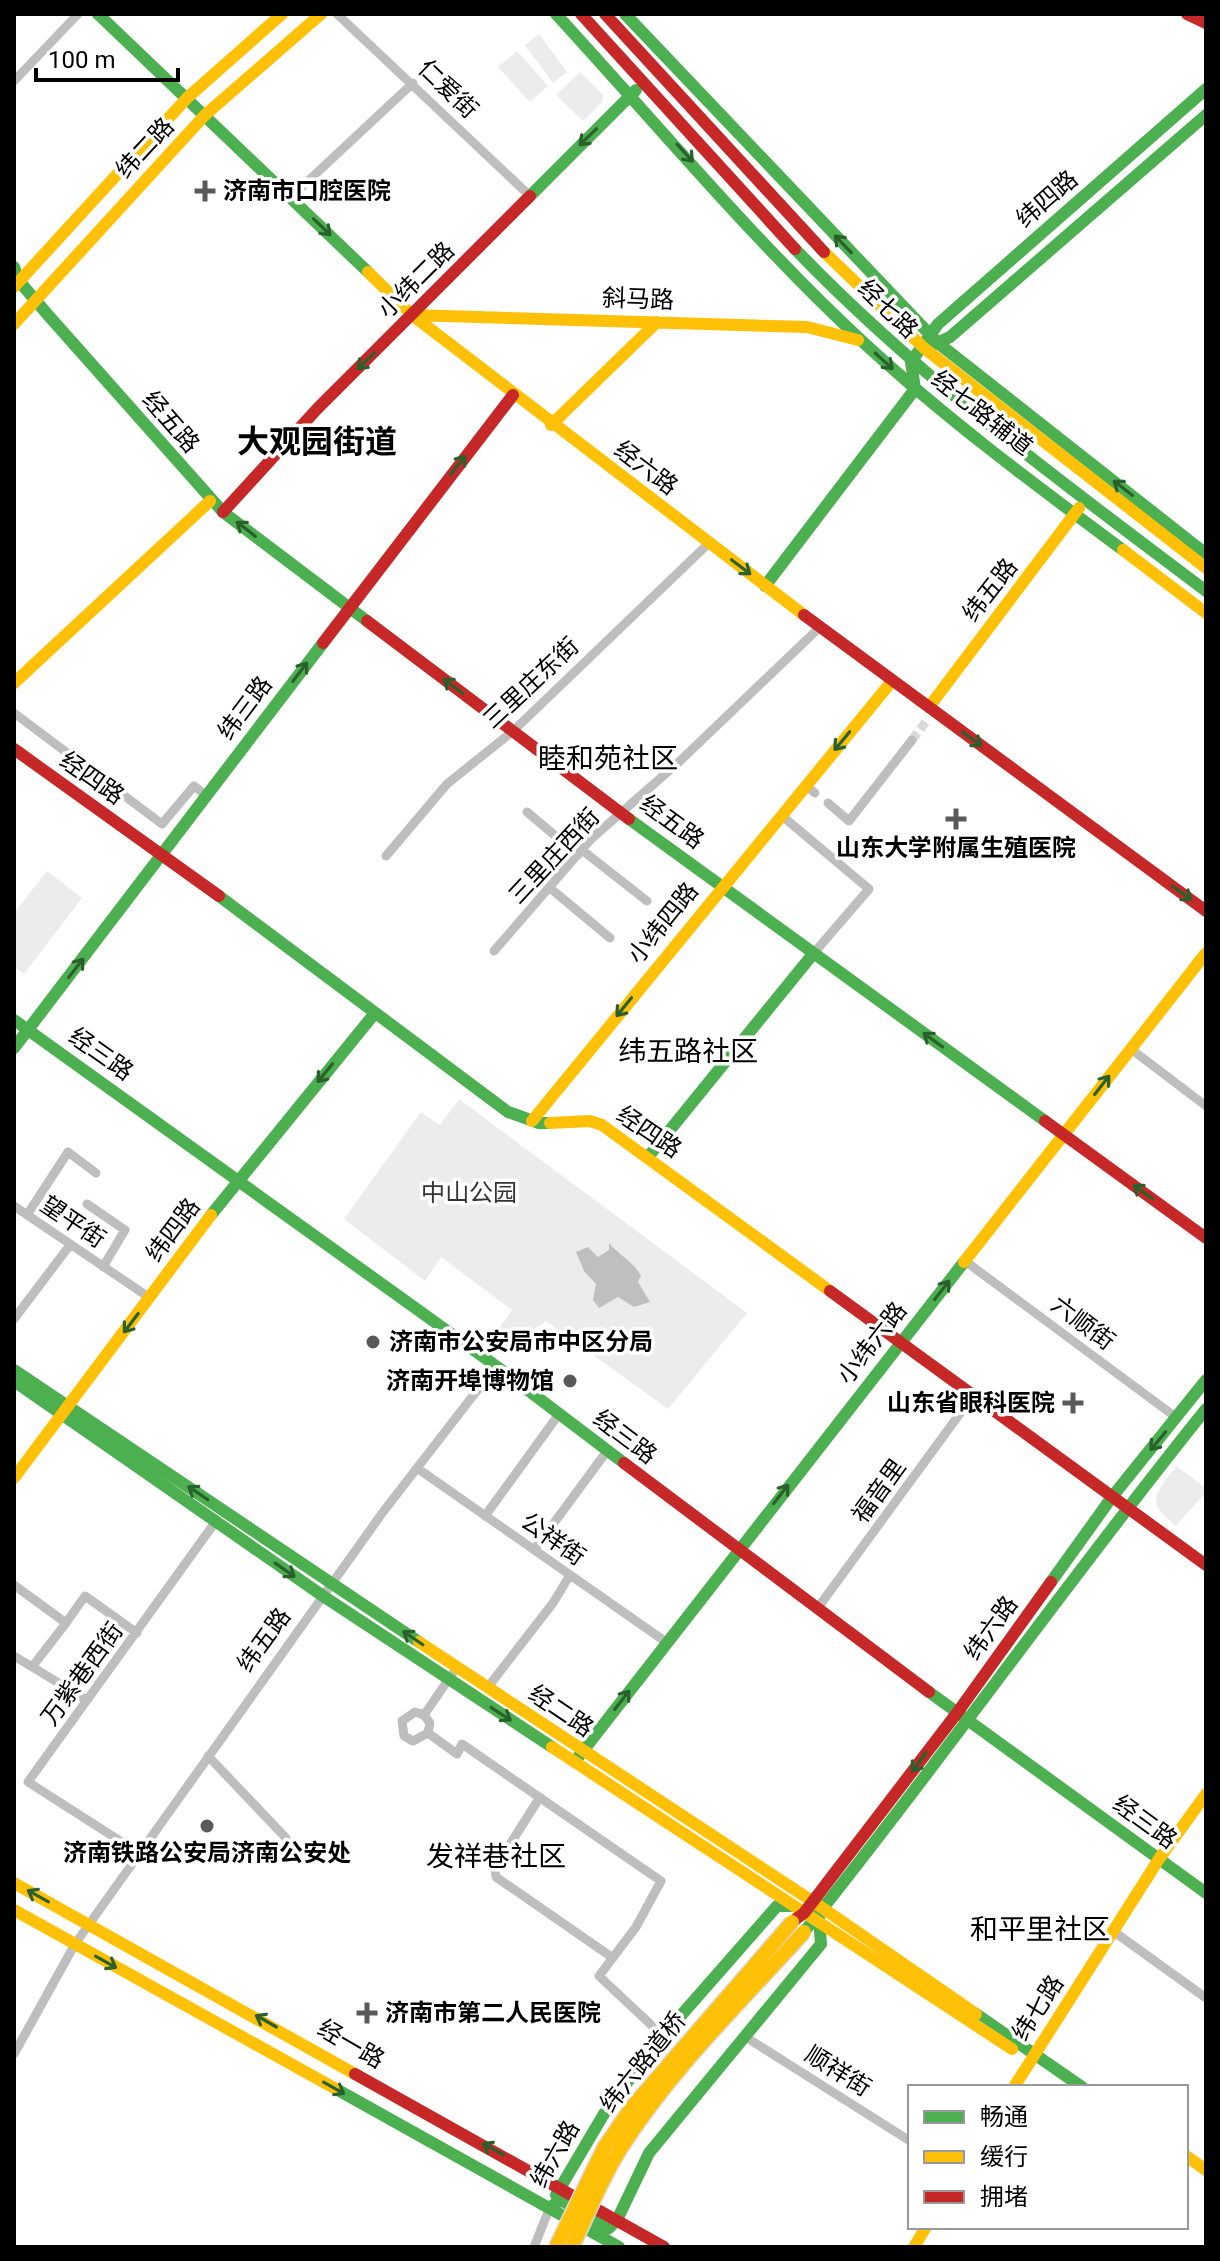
<svg xmlns="http://www.w3.org/2000/svg" width="1220" height="2261" font-family="Roboto,'Noto Sans SC',sans-serif">
	<style>
		.green { fill: #ececec }
		.water { fill: #bfbfbf }
		.lines { fill: none; stroke-linecap: round; stroke-linejoin: round }
		.street-tunnel { stroke: #d9d9d9; stroke-width: 9; stroke-dasharray: 9 4.5; stroke-linecap: butt }
		.street { stroke: #bebebe; stroke-width: 9 }
		.fast { stroke: #4caf50; stroke-width: 12 }
		.slow { stroke: #ffc107; stroke-width: 12 }
		.jam { stroke: #c62828; stroke-width: 12 }
		.slow-bridge-casing { stroke: #dbdbdb; stroke-width: 17; stroke-linecap: butt }
		.slow-bridge { stroke: #ffc107; stroke-width: 14 }
		.oneway { stroke: #2a602c }
		.poi-dot { fill: #595959; stroke: #fff; stroke-width: 3 }
		.labels { text-anchor: middle; stroke-width: 7; stroke-linejoin: round; paint-order: stroke }
		.street-label { font-size: 24px; fill: #000; stroke: #fff }
		.poi-label { font-size: 24px; font-weight: bold; fill: #000; stroke: #fff; text-anchor: start }
		.park-label { font-size: 24px; fill: #333; stroke: #fff }
		.quarter-label { font-size: 28px; fill: #000; stroke: #fff }
		.district-label { font-size: 32px; font-weight: bold; fill: #000; stroke: #fff }
	</style>
	<rect width="100%" height="100%" fill="#fff"/>
	<path class="green" d="M539,34L567,72L553,83L525,45Z
		M517,51L548,86L530,102L498,67Z
		M580,72L603,95L602,102L583,121L556,95Z
		M47,871L82,898L24,974L14,967V913Z
		M459,1099L747,1313L668,1409L546,1321L517,1341L499,1328L512,1310L441,1257L425,1281L344,1219L421,1112L440,1125Z
		M1176,1466L1206,1488V1492L1176,1526C1144,1501 1156,1494 1176,1466Z"/>
	<path class="water" d="M609,1243C620,1256 633,1261 641,1276L638,1282L650,1302L634,1307L618,1297L599,1308L593,1300L596,1284L584,1271L576,1252L588,1247L598,1257L609,1250Z"/>
	<g class="lines">
		<path class="street-tunnel" d="M912,740L928,719"/>
		<path class="street" d="M337,14L529,195
			M14,81L78,14
			M291,197L413,83
			M14,713L162,824L194,786L207,796
			M805,785L815,793
			M828,803L849,821L912,740
			M527,812L578,855
			M781,815L869,889L813,954
			M582,850L647,901
			M386,856L447,784L513,731L709,543
			M550,888L610,938
			M494,951L591,839L680,761L820,627
			M1131,1049L1206,1106
			M87,1204L125,1230L103,1267
			M14,1206L150,1298
			M27,1215L68,1152L96,1173
			M965,1261L1177,1418
			M14,1319L70,1245
			M417,1468L666,1642
			M485,1516L559,1414
			M534,1550L607,1451
			M14,1585L66,1623L85,1596L137,1633
			M817,1609L972,1397
			M14,1656L87,1700
			M32,1667L66,1623
			M488,1687L553,1603L570,1575
			M424,1715L430,1723L428,1733L413,1741L404,1736L402,1721L415,1712L424,1715L457,1667
			M428,1733L457,1754L462,1744L661,1881L636,1927L599,1976L663,2036
			M208,1756L286,1838
			M540,1797L495,1868L496,1877L613,1958
			M139,1853L28,1782L216,1521
			M1113,1931L1206,1998
			M744,2036L910,2141
			M14,2054L75,1944L383,1512L496,1366
			M534,2247L550,2207"/>
		<path class="fast" d="M98,14L368,272
			M556,14C657,124 753,240 863,342C944,417 1034,484 1123,550
			M625,14L938,343L1206,554
			M530,196L636,90
			M795,249C921,380 1062,482 1206,591
			M14,267L19,281L48,315L223,512L367,621
			M931,346L950,337L1206,115
			M765,586L915,389L911,362L938,324L1206,89
			M629,819L1045,1121
			M219,896L508,1112L539,1123H550
			M14,1020L496,1366L624,1463
			M14,1048L323,643
			M648,1157L813,954
			M211,1215L375,1013
			M14,1370L419,1642
			M14,1381L323,1596L552,1747
			M1051,1582L1112,1497L1206,1380
			M929,1692L1206,1893
			M579,1756L964,1262
			M804,1932C942,1760 1068,1580 1206,1409
			M976,2014L1082,2087
			M336,2089L619,2247
			M556,2195L608,2107L663,2036L777,1906H793
			M550,2207L561,2200L609,2228L617,2220L649,2153L821,1944L819,1918"/>
		<path class="slow" d="M824,252L924,348L1206,568
			M368,272L412,315L804,615
			M14,287L187,98L282,14
			M412,315L807,327L858,340
			M14,324L205,115L321,14
			M551,425L657,322
			M1123,550L1206,613
			M14,683L210,501
			M929,707L1079,508
			M532,1121L892,681
			M550,1123L590,1121L602,1125L830,1291
			M964,1262L1206,953
			M14,1478L211,1215
			M419,1642L821,1907L976,2014
			M552,1747L1012,2049
			M14,1883L355,2074
			M14,1910L336,2089
			M1014,2087L1159,1859L1206,1794
			M1186,2156L1206,2170
			M914,2247L926,2227"/>
		<path class="jam" d="M581,14L795,249
			M605,14L824,252
			M1187,14L1206,23
			M223,512L317,409L530,196
			M804,615L1206,911
			M367,621L629,819
			M323,643L513,395
			M14,749L219,896
			M1045,1121L1206,1238
			M830,1291L1206,1565
			M624,1463L929,1692
			M792,1922L804,1913L957,1713L1051,1582
			M355,2074L664,2247"/>
		<defs>
			<path id="slow-bridge" d="M556,2247L604,2148L632,2107L792,1922
				M572,2247C588,2214 601,2179 621,2148C672,2068 741,2002 804,1932"/>
		</defs>
		<use href="#slow-bridge" class="slow-bridge-casing"/>
		<use href="#slow-bridge" class="slow-bridge"/>
	</g>
	<defs><path id="oneway-shaft" d="M-6 0H5M1.5-3L5.5 0L1.5 3" fill="none" stroke-width="1.6" stroke-linecap="round" stroke-linejoin="round" transform="scale(2)"/></defs>
	<g class="oneway">
		<use href="#oneway-shaft" transform="translate(588 137) rotate(136)"/>
		<use href="#oneway-shaft" transform="translate(685 153) rotate(48)"/>
		<use href="#oneway-shaft" transform="translate(322 227) rotate(44)"/>
		<use href="#oneway-shaft" transform="translate(843 244) rotate(-134)"/>
		<use href="#oneway-shaft" transform="translate(366 361) rotate(135)"/>
		<use href="#oneway-shaft" transform="translate(884 361) rotate(42)"/>
		<use href="#oneway-shaft" transform="translate(458 465) rotate(-52)"/>
		<use href="#oneway-shaft" transform="translate(1123 488) rotate(-142)"/>
		<use href="#oneway-shaft" transform="translate(246 529) rotate(-142)"/>
		<use href="#oneway-shaft" transform="translate(741 567) rotate(37)"/>
		<use href="#oneway-shaft" transform="translate(300 672) rotate(-53)"/>
		<use href="#oneway-shaft" transform="translate(453 686) rotate(-143)"/>
		<use href="#oneway-shaft" transform="translate(972 739) rotate(36)"/>
		<use href="#oneway-shaft" transform="translate(842 741) rotate(130)"/>
		<use href="#oneway-shaft" transform="translate(1182 893) rotate(36)"/>
		<use href="#oneway-shaft" transform="translate(76 968) rotate(-52)"/>
		<use href="#oneway-shaft" transform="translate(624 1007) rotate(129)"/>
		<use href="#oneway-shaft" transform="translate(933 1040) rotate(-144)"/>
		<use href="#oneway-shaft" transform="translate(325 1073) rotate(129)"/>
		<use href="#oneway-shaft" transform="translate(1102 1085) rotate(-52)"/>
		<use href="#oneway-shaft" transform="translate(1143 1192) rotate(-144)"/>
		<use href="#oneway-shaft" transform="translate(942 1290) rotate(-52)"/>
		<use href="#oneway-shaft" transform="translate(131 1323) rotate(127)"/>
		<use href="#oneway-shaft" transform="translate(1158 1441) rotate(130)"/>
		<use href="#oneway-shaft" transform="translate(198 1493) rotate(-146)"/>
		<use href="#oneway-shaft" transform="translate(781 1494) rotate(-52)"/>
		<use href="#oneway-shaft" transform="translate(285 1570) rotate(35)"/>
		<use href="#oneway-shaft" transform="translate(413 1638) rotate(-146)"/>
		<use href="#oneway-shaft" transform="translate(622 1700) rotate(-52)"/>
		<use href="#oneway-shaft" transform="translate(501 1714) rotate(33)"/>
		<use href="#oneway-shaft" transform="translate(919 1762) rotate(127)"/>
		<use href="#oneway-shaft" transform="translate(38 1896) rotate(-151)"/>
		<use href="#oneway-shaft" transform="translate(106 1962) rotate(29)"/>
		<use href="#oneway-shaft" transform="translate(266 2021) rotate(-150)"/>
		<use href="#oneway-shaft" transform="translate(334 2088) rotate(29)"/>
		<use href="#oneway-shaft" transform="translate(493 2149) rotate(-151)"/>
	</g>
	<g class="poi-dot">
		<path d="M201 179h8v8h8v8h-8v8h-8v-8h-8v-8h8z"/>
		<path d="M952 807h8v8h8v8h-8v8h-8v-8h-8v-8h8z"/>
		<circle cx="373" cy="1342" r="8"/>
		<circle cx="570" cy="1381" r="8"/>
		<path d="M1069 1391h8v8h8v8h-8v8h-8v-8h-8v-8h8z"/>
		<circle cx="207" cy="1826" r="8"/>
		<path d="M363 2001h8v8h8v8h-8v8h-8v-8h-8v-8h8z"/>
	</g>
	<g class="labels">
		<g class="street-label">
			<text transform="translate(448 89) rotate(44)" y="8">仁爱街</text>
			<text transform="translate(145 148) rotate(-47)" y="8">纬二路</text>
			<text transform="translate(1047 199) rotate(-41)" y="8">纬四路</text>
			<text transform="translate(416 280) rotate(-45)" y="8">小纬二路</text>
			<text transform="translate(638 299) rotate(2)" y="8">斜马路</text>
			<text transform="translate(888 309) rotate(44)" y="8">经七路</text>
			<text transform="translate(982 413) rotate(38)" y="8">经七路辅道</text>
			<text transform="translate(171 422) rotate(49)" y="8">经五路</text>
			<text transform="translate(646 468) rotate(37)" y="8">经六路</text>
			<text transform="translate(990 590) rotate(-52)" y="8">纬五路</text>
			<text transform="translate(531 683) rotate(-43)" y="8">三里庄东街</text>
			<text transform="translate(245 708) rotate(-53)" y="8">纬三路</text>
			<text transform="translate(92 778) rotate(35)" y="8">经四路</text>
			<text transform="translate(672 822) rotate(36)" y="8">经五路</text>
			<text transform="translate(554 856) rotate(-47)" y="8">三里庄西街</text>
			<text transform="translate(663 923) rotate(-51)" y="8">小纬四路</text>
			<text transform="translate(101 1054) rotate(35)" y="8">经三路</text>
			<text transform="translate(649 1132) rotate(34)" y="8">经四路</text>
			<text transform="translate(73 1222) rotate(34)" y="8">望平街</text>
			<text transform="translate(173 1230) rotate(-53)" y="8">纬四路</text>
			<text transform="translate(1083 1323) rotate(37)" y="8">六顺街</text>
			<text transform="translate(872 1343) rotate(-52)" y="8">小纬六路</text>
			<text transform="translate(625 1437) rotate(37)" y="8">经三路</text>
			<text transform="translate(879 1491) rotate(-54)" y="8">福音里</text>
			<text transform="translate(553 1539) rotate(35)" y="8">公祥街</text>
			<text transform="translate(991 1628) rotate(-54)" y="8">纬六路</text>
			<text transform="translate(264 1640) rotate(-54)" y="8">纬五路</text>
			<text transform="translate(82 1674) rotate(-54)" y="8">万紫巷西街</text>
			<text transform="translate(561 1711) rotate(34)" y="8">经二路</text>
			<text transform="translate(1145 1822) rotate(36)" y="8">经三路</text>
			<text transform="translate(1038 2008) rotate(-57)" y="8">纬七路</text>
			<text transform="translate(351 2044) rotate(30)" y="8">经一路</text>
			<text transform="translate(643 2062) rotate(-51)" y="8">纬六路道桥</text>
			<text transform="translate(838 2071) rotate(32)" y="8">顺祥街</text>
			<text transform="translate(555 2154) rotate(-60)" y="8">纬六路</text>
		</g>
		<g class="poi-label">
			<text x="223" y="199">济南市口腔医院</text>
			<text x="956" y="856" text-anchor="middle">山东大学附属生殖医院</text>
			<text x="389" y="1350">济南市公安局市中区分局</text>
			<text x="554" y="1389" text-anchor="end">济南开埠博物馆</text>
			<text x="1055" y="1411" text-anchor="end">山东省眼科医院</text>
			<text x="207" y="1861" text-anchor="middle">济南铁路公安局济南公安处</text>
			<text x="385" y="2021">济南市第二人民医院</text>
		</g>
		<g class="park-label">
			<text x="469" y="1201">中山公园</text>
		</g>
		<g class="quarter-label">
			<text x="608" y="768">睦和苑社区</text>
			<text x="688" y="1061">纬五路社区</text>
			<text x="496" y="1866">发祥巷社区</text>
			<text x="1040" y="1939">和平里社区</text>
		</g>
		<g class="district-label">
			<text x="317" y="453">大观园街道</text>
		</g>
	</g>
	<rect width="1220" height="2261" fill="none" stroke="#000000" stroke-width="32"/>
	<rect x="908" y="2085" width="280" height="144" fill="#ffffff" stroke="#999999" stroke-width="2"/>
	<rect x="924" y="2111" width="40" height="12" fill="#4caf50" stroke="#999999" stroke-width="2"/>
	<text x="980" y="2125" font-size="24" fill="#000000">畅通</text>
	<rect x="924" y="2151" width="40" height="12" fill="#ffc107" stroke="#999999" stroke-width="2"/>
	<text x="980" y="2165" font-size="24" fill="#000000">缓行</text>
	<rect x="924" y="2191" width="40" height="12" fill="#c62828" stroke="#999999" stroke-width="2"/>
	<text x="980" y="2205" font-size="24" fill="#000000">拥堵</text>
	<path d="M36 68v12h142v-12" fill="none" stroke="#000000" stroke-width="4"/>
	<text x="48" y="68" font-size="24" fill="#000000" stroke="#ffffff" stroke-width="6" paint-order="stroke">100 m</text>
</svg>
